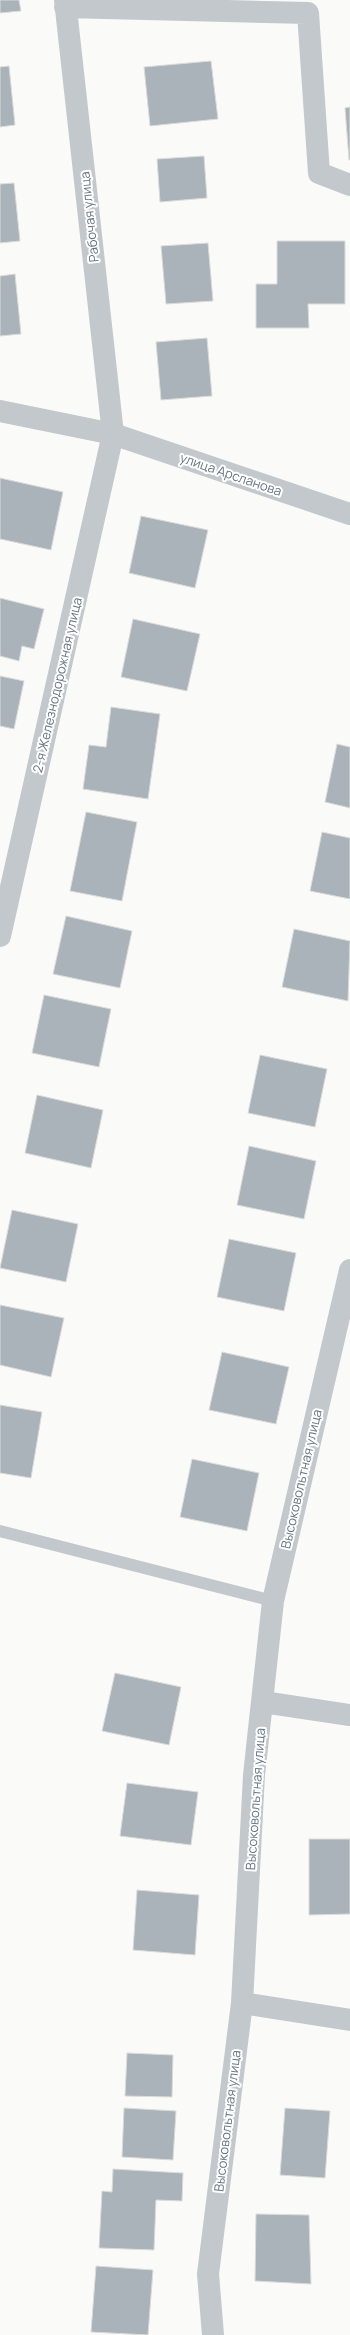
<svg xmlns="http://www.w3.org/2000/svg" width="350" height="2335" font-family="Manrope,sans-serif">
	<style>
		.building { fill: #aab3b9; stroke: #dcdcda }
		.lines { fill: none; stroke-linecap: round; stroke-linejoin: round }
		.lane { stroke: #c3c8cc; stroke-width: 12 }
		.street { stroke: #c3c8cc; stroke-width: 22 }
		.labels { text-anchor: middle; stroke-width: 4; stroke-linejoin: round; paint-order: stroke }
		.street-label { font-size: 13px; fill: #657683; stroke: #fff }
	</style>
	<rect width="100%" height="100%" fill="#fafaf8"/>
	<path class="building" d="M0,0H19L21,11L0,13Z
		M211,61L218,119L150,126L144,67Z
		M9,66L15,125L0,127V67Z
		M350,107V160H349L345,108Z
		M204,156L207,198L160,202L157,159Z
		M14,183L20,241L0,243V184Z
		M277,241H345V304H308L309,328H256V284H277Z
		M208,243L213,301L166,304L161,246Z
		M15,274L21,334L0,336V276Z
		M207,338L212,396L161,400L156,342Z
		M0,478L63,492L51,550L0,539Z
		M141,516L208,530L195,588L129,573Z
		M0,598L44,609L34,649L22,646L19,661L0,656Z
		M133,619L200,634L187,691L121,677Z
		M0,676L24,681L14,729L0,726Z
		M111,707L160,714L148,799L83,789L89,745L106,747Z
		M337,744L350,747V808L325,802Z
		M86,812L137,822L122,901L70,891Z
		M322,832L350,838V899L310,891Z
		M66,916L132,931L120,988L53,974Z
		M294,929L350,941L348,1001L282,987Z
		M44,995L111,1009L99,1067L32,1053Z
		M260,1055L327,1069L315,1127L248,1113Z
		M37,1095L103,1110L91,1168L25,1153Z
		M249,1146L316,1161L304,1219L237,1205Z
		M12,1210L78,1224L66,1282L0,1268Z
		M229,1239L296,1253L284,1311L217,1297Z
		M0,1305L64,1318L51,1377L0,1365Z
		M222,1352L289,1367L276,1424L209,1410Z
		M0,1405L42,1412L31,1478L0,1473Z
		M192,1459L259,1473L247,1531L180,1517Z
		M115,1673L181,1687L169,1745L102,1731Z
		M127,1783L198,1792L191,1845L120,1836Z
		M309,1839H350V1914L309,1915Z
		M137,1890L199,1895L195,1955L133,1950Z
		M127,2053L173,2055L172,2097L125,2096Z
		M124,2108L176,2111L173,2160L122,2157Z
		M285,2108L330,2111L325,2178L280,2175Z
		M113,2169L183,2173L182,2201L156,2200L154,2250L99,2248L102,2191L112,2192Z
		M256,2214L309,2215L311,2284L255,2281Z
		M96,2266L153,2270L148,2335L91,2332Z"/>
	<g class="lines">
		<path class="lane" d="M0,1531L273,1601"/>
		<path class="street" d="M65,7L308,13L319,173L350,185
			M0,411L113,434L350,514
			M0,936L113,434L65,0
			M263,1702L350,1715
			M242,2003L350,2020
			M213,2335L208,2274L242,2003L254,1775L273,1601L350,1270"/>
	</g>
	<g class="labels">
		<g class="street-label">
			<text transform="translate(89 217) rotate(-96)" y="5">Рабочая улица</text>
			<text transform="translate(231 474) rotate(19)" y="5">улица Арсланова</text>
			<text transform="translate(57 685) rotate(-77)" y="5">2-я Железнодорожная улица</text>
			<text transform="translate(301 1479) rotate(-77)" y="5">Высоковольтная улица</text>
			<text transform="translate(255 1799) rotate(-86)" y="5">Высоковольтная улица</text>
			<text transform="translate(227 2121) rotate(-83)" y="5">Высоковольтная улица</text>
		</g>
	</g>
</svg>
